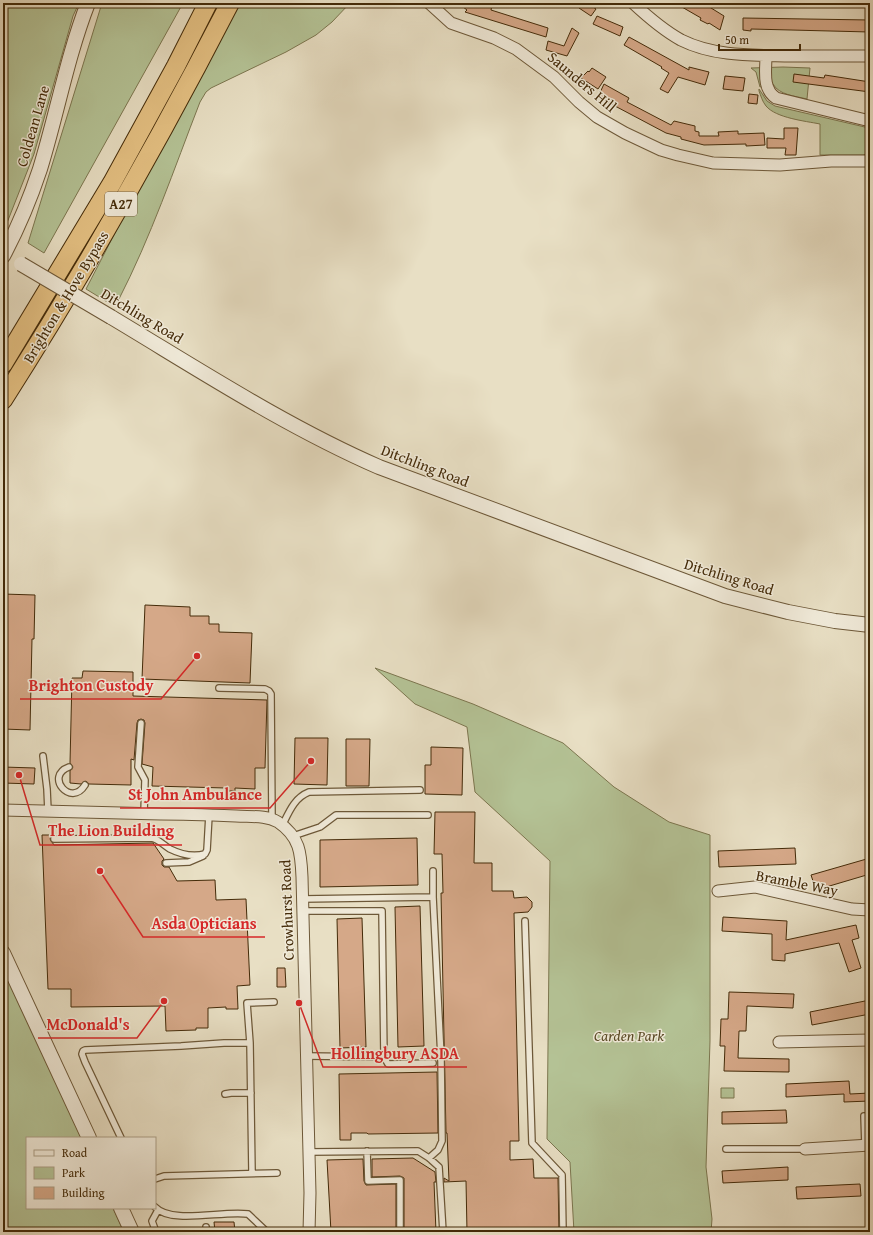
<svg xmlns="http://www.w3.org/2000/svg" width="873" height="1235" font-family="'Gentium Book Plus',serif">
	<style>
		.green { fill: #b4c295; stroke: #7c764f }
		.building { fill: #d5a888; stroke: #442b09 }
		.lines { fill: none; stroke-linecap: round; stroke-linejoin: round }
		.service-casing { stroke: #6d5838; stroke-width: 8 }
		.minor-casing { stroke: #6d5838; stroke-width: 13 }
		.tertiary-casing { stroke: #6d5838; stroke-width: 16 }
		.trunk-casing { stroke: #442b09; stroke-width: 20 }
		.service { stroke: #f0ead9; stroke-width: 5.5 }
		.minor { stroke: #f0ead9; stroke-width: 11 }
		.tertiary { stroke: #f0ead9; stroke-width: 14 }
		.trunk { stroke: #e4c082; stroke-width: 18 }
		.tertiary-bridge-casing { stroke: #6d5838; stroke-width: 16; stroke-linecap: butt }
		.tertiary-bridge { stroke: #f0ead9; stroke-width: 14 }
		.labels { text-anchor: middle; stroke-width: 3; stroke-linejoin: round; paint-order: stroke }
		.shield { fill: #f0ead9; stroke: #786447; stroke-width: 1 }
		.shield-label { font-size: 14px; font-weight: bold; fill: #442b09 }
		.street-label { font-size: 15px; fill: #442b09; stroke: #f0ead9 }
		.park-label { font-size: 15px; font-style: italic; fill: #5a4925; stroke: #f0ead9 }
		.leader { fill: none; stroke: #d62828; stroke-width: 1.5 }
		.callout-dot { fill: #d62828; stroke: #f0ead9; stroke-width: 1.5 }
		.callout-label { font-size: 16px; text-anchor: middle; font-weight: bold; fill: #d62828; stroke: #f0ead9; stroke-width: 3; stroke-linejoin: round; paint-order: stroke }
	</style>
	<rect width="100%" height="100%" fill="#e8dfc4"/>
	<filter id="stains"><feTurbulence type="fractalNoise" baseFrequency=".005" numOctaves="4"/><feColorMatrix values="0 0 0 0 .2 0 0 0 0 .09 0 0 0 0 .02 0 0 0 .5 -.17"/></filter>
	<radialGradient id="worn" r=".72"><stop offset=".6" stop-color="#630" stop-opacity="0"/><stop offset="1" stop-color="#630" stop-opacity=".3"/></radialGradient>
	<path class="green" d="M3,3H79L73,16L34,154L3,233Z
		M102,3H183L44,253L28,243Z
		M234,3H350L332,22L316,35L286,52L211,88L206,92L200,102C174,169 151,237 118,301L109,303L86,289Z
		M783,67L810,68L807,99C795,96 779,95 773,84L760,87L756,72L751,68Z
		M759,89L767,101L775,106L869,128L870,153L863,155H820V124C805,121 776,118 766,106C762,101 761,96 759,91Z
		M375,668L473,704L563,743L614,787L669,822L710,835V1041L706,1167L712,1219L711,1232H574L570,1162L547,1139L550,861L475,792L467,727L415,704Z
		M3,959L82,1138H27V1208H113L124,1232H3Z
		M721,1088H734V1098H721Z"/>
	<path class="building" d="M458,3H484L492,5L491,10L548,28L546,37L465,12L467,10Z
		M582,3H587L596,9L591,16L579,8Z
		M675,3H703L724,16L720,30L709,23L708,24L700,20L701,18Z
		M597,16L623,27L620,36L593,24Z
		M743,18L870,20V32L751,29V31L743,30Z
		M572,28L579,33L567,56L546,50L548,41L564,46Z
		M629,37L689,70V67L709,72L705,85L678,77L668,93L660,89L669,73L661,68L662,67L624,45Z
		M592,68L606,77L598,89L581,78L588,71L589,72Z
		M794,74L824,78L825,75L870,82V92L793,82Z
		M725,76L745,78L743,91L723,89Z
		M604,84L629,98L627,102L671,125L674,121L695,126V131L699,132V136H719L718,132L738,131V134L764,133L765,145L746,146V144L704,145L681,139V137L666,133L598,97Z
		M749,94L758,95L757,104L748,103Z
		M784,128H798L796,155H785L786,148H767V138L784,139Z
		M3,594L35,595L34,639H32L30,730L3,729Z
		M145,605L190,607V616H209V624H219V632L252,633L250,683L142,679Z
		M83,671L133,672V696L267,700L265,768H255V789L235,788V791H226V788L152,786L153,767L142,764L145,723L144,720L141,719L138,720L137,723L134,760L131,759V785L89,784L86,781L81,784L70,783V771L73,767L70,763L72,678H82Z
		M295,738H328L327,785L294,784Z
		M346,739H370L369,786H346Z
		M431,747L463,748L462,795L425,794V765H431Z
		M3,767L35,768L34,784L3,783Z
		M435,812H475L474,863H492V891H513L514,898L527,897L532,902V907L528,912L514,913L519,1141H510V1160L533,1159L534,1178H558L559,1232H467L466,1181L444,1182V1178L449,1181L447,1133H446L441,893H443L442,854H434Z
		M42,835H53L51,837L50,839L54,845L153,843L164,859L162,861V865L164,867H169L177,881L215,880L216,900L246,899L250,985L237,986L238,1009H226V1007L208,1008V1028H196V1030L166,1031L165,1006L71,1007V989H48Z
		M417,838L418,885L320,887V840Z
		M795,848L796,864L719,867L718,851Z
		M870,858V874L816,890L811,875Z
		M420,906L424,1046L398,1047L395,907Z
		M723,917L787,921L786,940L856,925L859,938L852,940L861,968L849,972L839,943L785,954V961L772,960V934L722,931Z
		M362,918L366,1047L340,1048L337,919Z
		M277,968H285L286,987H277Z
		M729,992L794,994L793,1008L747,1006L746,1031H739L738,1058L789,1059V1072L724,1071L725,1046H720L721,1019H728Z
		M870,1000V1014L812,1025L810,1012Z
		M437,1072L438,1133L368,1134L367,1133H351V1140H340L339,1074Z
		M849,1081L850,1094L870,1093V1101L844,1102V1094L786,1097V1084Z
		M786,1110L787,1123L722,1124V1112Z
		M413,1158L435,1172L436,1182H434L436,1232H404V1178L400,1176L372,1177V1159Z
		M363,1159L364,1181L366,1185L396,1184V1232H331L327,1160Z
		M788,1167V1180L723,1183L722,1171Z
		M860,1184L861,1196L797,1199L796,1187Z
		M214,1222H234L235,1232H215Z"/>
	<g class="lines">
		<defs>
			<path id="service" d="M219,688L265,689L269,691L271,694L272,820
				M141,723L138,767L145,780L144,813
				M43,756L47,789L48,811
				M69,767C44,776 71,808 85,785
				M282,826C289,812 294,798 309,792L420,790
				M293,836L320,827L336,815H428
				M54,839L151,838C159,839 163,845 170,849C180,854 193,857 205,854L207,850L209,815
				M166,863L189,862L203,856
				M433,871V897
				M302,899L433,897L441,1058L442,1141L438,1150L429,1158
				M303,911H382L384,1057
				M525,921L532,1143L562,1175L563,1232
				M250,1043L247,1003L274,1002
				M307,1056L384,1057L388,1064L433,1063
				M225,1094L231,1093H251
				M864,1116L865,1145
				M121,1138L85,1062L82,1054L83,1051L85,1050L181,1046L224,1043H250L252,1173
				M726,1149H805
				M367,1151L368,1181L400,1180V1232
				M309,1152L418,1151L429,1158L439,1167L443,1232
				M155,1179L164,1176L277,1173
				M155,1207C172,1225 223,1210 248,1214L267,1232
				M206,1227V1232
				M156,1232L152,1221L158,1210"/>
			<path id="minor" d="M429,3L451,23L494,38L516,49L554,77L579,102L597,117L625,133L661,150L678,155L713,163L780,165L831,161H870
				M633,3C648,17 663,30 681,40C715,57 754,55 791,56C817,56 844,56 870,56
				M766,56C766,70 762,89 776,98L870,121
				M3,810C56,811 108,813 161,814C186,814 211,815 236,816C250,817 266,815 278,822C300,837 301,853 302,877L310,1193L309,1232
				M718,891L755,887L852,909L870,910
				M779,1042L870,1040
				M805,1149L870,1145"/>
			<path id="tertiary" d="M3,256C18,228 30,199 40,169C57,114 67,57 88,3
				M111,317C198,369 285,426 379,467L725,596L788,612L835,621L870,625
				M3,953L89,1138
				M121,1208L132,1232"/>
			<path id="trunk" d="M3,364L112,183L176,66L208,3
				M3,400C85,271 160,139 230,3"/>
		</defs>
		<use href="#service" class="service-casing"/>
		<use href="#minor" class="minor-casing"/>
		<use href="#tertiary" class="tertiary-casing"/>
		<use href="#trunk" class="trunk-casing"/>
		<use href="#service" class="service"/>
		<use href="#minor" class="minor"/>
		<use href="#tertiary" class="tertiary"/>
		<use href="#trunk" class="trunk"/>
		<defs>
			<path id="tertiary-bridge" d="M21,264L111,317"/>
		</defs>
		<use href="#tertiary-bridge" class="tertiary-bridge-casing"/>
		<use href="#tertiary-bridge" class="tertiary-bridge"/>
	</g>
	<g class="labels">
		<rect class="shield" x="105" y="192" width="32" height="24" rx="3"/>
		<g class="shield-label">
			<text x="121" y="209">A27</text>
		</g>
		<g class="street-label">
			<text transform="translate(582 82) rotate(40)" y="5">Saunders Hill</text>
			<text transform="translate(33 126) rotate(-74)" y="5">Coldean Lane</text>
			<text transform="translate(66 297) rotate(-59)" y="5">Brighton &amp; Hove Bypass</text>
			<text transform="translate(142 316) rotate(31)" y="5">Ditchling Road</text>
			<text transform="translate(425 466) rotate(21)" y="5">Ditchling Road</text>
			<text transform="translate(729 577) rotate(17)" y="5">Ditchling Road</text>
			<text transform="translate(797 883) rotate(11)" y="5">Bramble Way</text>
			<text transform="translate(287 910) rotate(-92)" y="5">Crowhurst Road</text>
		</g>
		<g class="park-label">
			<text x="629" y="1041">Carden Park</text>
		</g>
	</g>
	<path class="leader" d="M197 656L161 699H20M311 761L270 808H120M19 775L40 845H182M100 871L143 937H265M164 1001L137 1038H38M299 1003L323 1067H467"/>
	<g class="callout-dot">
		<circle cx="197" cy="656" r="4"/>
		<circle cx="311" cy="761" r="4"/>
		<circle cx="19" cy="775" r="4"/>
		<circle cx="100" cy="871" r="4"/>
		<circle cx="164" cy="1001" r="4"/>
		<circle cx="299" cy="1003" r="4"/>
	</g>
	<g class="callout-label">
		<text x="91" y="691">Brighton Custody</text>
		<text x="195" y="800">St John Ambulance</text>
		<text x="111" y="836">The Lion Building</text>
		<text x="204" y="929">Asda Opticians</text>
		<text x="88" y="1030">McDonald's</text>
		<text x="395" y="1059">Hollingbury ASDA</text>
	</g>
	<rect width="873" height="1235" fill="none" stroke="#e8dfc4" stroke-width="16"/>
	<rect x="4" y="4" width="865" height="1227" fill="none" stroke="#442b09" stroke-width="2"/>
	<rect x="8" y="8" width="857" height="1219" fill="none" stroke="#442b09"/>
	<rect x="26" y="1137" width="130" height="72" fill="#f0ead9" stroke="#ab9e86"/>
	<rect x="34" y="1150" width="20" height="6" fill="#f0ead9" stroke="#ab9e86"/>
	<text x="62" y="1157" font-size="12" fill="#442b09">Road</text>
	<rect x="34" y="1167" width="20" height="12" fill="#b4c295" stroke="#ab9e86"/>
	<text x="62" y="1177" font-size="12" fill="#442b09">Park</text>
	<rect x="34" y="1187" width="20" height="12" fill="#d5a888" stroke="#ab9e86"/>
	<text x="62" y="1197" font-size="12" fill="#442b09">Building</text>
	<path d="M719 44v6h81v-6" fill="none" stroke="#442b09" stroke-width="2"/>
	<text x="725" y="44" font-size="12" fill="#442b09" stroke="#f0ead9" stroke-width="3" paint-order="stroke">50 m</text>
	<rect width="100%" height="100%" filter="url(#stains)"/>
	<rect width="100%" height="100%" fill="url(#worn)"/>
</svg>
